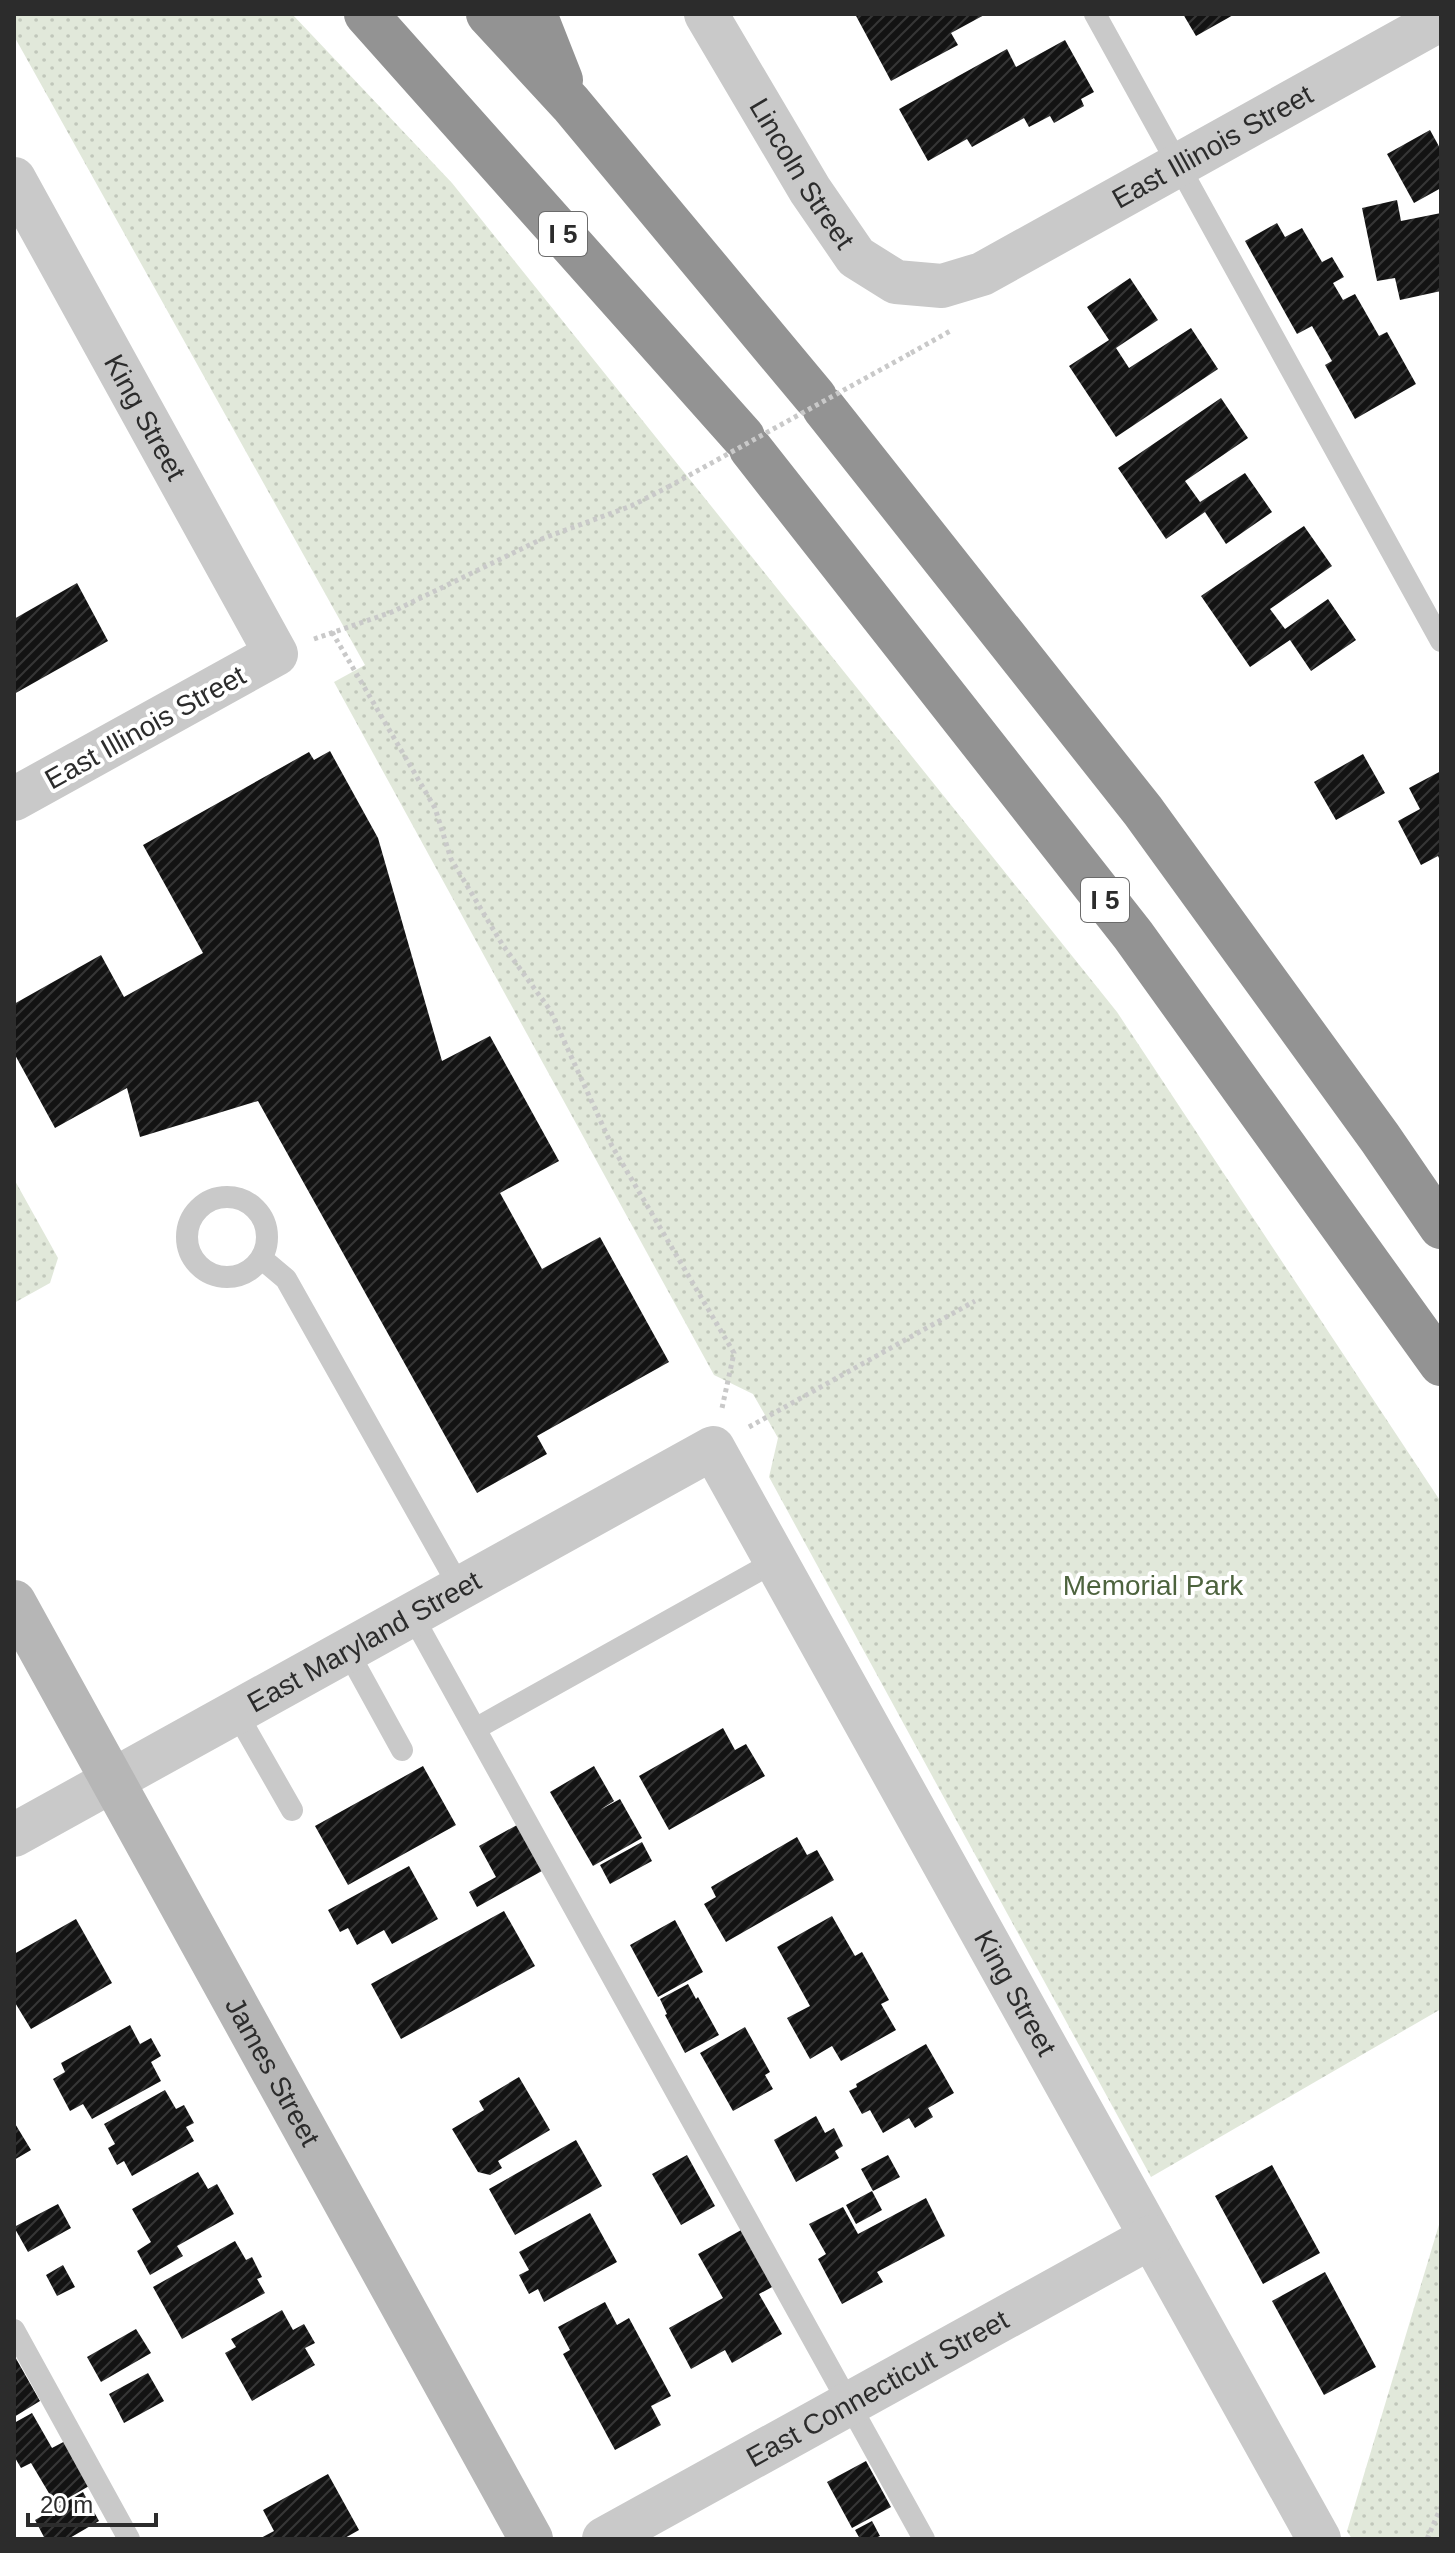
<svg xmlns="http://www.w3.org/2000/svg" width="1455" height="2553" font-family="Helvetica,sans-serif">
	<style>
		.park { fill: url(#park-dots) }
		.building { fill: url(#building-hatch) }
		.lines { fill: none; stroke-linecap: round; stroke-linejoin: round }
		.path { stroke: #c9c9c9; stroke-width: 5; stroke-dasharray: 4 4; stroke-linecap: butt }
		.service { stroke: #c9c9c9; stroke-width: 22 }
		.minor { stroke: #c9c9c9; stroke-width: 44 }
		.secondary { stroke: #b6b6b6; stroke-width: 44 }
		.motorway { stroke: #939393; stroke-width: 44 }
		.path-bridge { stroke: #c9c9c9; stroke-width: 5; stroke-dasharray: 4 4; stroke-linecap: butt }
		.labels { text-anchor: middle; stroke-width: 8; stroke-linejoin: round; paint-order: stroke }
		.shield { fill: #fff; stroke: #6b6b6b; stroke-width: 2 }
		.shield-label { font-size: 26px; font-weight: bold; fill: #2c2c2c }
		.street-label { font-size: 28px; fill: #2c2c2c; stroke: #fff }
		.park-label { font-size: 28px; fill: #4d633e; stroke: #fff }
	</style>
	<defs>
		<pattern id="park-dots" width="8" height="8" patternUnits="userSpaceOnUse" patternTransform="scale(2)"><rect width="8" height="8" fill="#e1e8da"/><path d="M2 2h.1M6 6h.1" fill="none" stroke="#c1c7bb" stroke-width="1.8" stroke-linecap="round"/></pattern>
		<pattern id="building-hatch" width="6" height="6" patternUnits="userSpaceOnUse" patternTransform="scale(2)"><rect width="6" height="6" fill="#131313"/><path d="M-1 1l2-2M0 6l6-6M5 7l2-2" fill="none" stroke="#363636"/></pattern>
	</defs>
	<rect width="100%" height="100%" fill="#fff"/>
	<path class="park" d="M14,14H292L452,183L1117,1012L1441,1502V2009L1151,2177L769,1477L778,1438L753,1394L714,1375L334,682L365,665L14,36Z
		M14,1179L58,1258L50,1283L14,1303Z
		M1441,2218V2539H1352L1347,2531Z"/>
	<path class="building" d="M855,14H986L951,33L958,45L891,81Z
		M1183,14H1235L1196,36Z
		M1065,40L1094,92L1081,99L1084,106L1054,123L1050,116L1029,127L1024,118L972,147L967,139L928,161L899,109L1007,49L1016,67Z
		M1430,130L1441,150V188L1414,203L1387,154Z
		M1397,200L1401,221L1441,213V291L1400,300L1395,278L1377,281L1362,208Z
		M1277,223L1285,237L1302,228L1322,262L1332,257L1344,277L1333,283L1343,300L1355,294L1379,336L1387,332L1416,384L1355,419L1325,365L1332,361L1312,326L1297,334L1245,241Z
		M1130,278L1158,320L1116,348L1129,368L1191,328L1218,369L1116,437L1069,366L1109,340L1087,307Z
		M1221,398L1248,438L1185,481L1200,502L1245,473L1272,512L1226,544L1205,512L1166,539L1118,468Z
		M1304,526L1332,566L1270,609L1285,629L1328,599L1356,640L1311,671L1290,640L1250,667L1201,596Z
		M77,583L108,641L14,694V619Z
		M330,751L378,838L442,1061L490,1036L559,1161L500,1193L542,1269L600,1237L669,1362L537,1436L547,1454L477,1493L258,1101L140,1137L127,1088L55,1128L14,1053V1004L101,955L124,997L203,953L143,845L309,752L314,760Z
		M1363,754L1385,793L1336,820L1314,782Z
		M1441,771V862L1438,856L1421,865L1398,821L1420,809L1409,788Z
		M723,1728L735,1750L746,1744L765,1776L669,1830L639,1776Z
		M423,1766L456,1825L348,1885L315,1826Z
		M594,1766L614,1801L600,1810L620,1799L642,1838L593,1866L550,1792Z
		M517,1825L542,1871L477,1907L469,1892L496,1877L479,1846Z
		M797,1837L807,1855L817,1850L834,1880L726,1942L704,1904L716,1897L711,1887Z
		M642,1842L652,1861L610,1884L600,1865Z
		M409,1866L438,1919L392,1944L384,1930L357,1945L348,1928L340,1932L328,1910Z
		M504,1911L535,1966L401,2039L371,1984Z
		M832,1916L855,1956L862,1952L889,2000L881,2004L896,2030L841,2061L832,2046L810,2059L787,2018L810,2006L777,1947Z
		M76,1919L112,1983L31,2029L14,2001V1954Z
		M675,1920L703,1972L658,1997L630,1945Z
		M688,1984L696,1999L698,1997L719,2035L685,2053L665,2015L667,2014L660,1999Z
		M130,2025L140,2044L151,2038L161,2056L151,2062L161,2081L92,2119L83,2104L70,2111L53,2079L65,2072L61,2063Z
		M745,2027L770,2072L765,2075L773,2089L733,2111L700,2053Z
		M926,2044L954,2093L928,2108L933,2117L915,2128L909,2118L883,2133L870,2110L862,2114L849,2091L857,2087L856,2084Z
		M519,2077L550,2130L498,2161L502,2168L490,2175L478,2172L452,2129L484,2110L479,2101Z
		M165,2090L176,2109L184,2105L194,2123L186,2127L194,2141L132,2176L124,2161L117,2165L108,2148L115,2144L104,2124Z
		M816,2116L825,2133L834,2128L843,2146L835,2151L839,2158L796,2182L774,2140Z
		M14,2122L31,2150L14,2160Z
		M576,2140L602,2186L515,2235L489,2189Z
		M687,2155L715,2206L681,2225L652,2174Z
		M888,2155L900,2177L873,2191L861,2169Z
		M1272,2165L1320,2253L1263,2284L1215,2196Z
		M198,2172L208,2189L217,2184L234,2214L177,2246L183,2256L150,2275L137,2251L151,2242L132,2209Z
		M872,2191L882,2210L856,2224L846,2205Z
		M926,2198L945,2236L877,2272L883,2282L842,2304L818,2259L826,2254L809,2224L843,2207L858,2234Z
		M58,2204L71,2228L28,2252L14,2227Z
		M590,2213L617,2262L544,2302L538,2289L529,2294L519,2275L529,2270L519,2252Z
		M743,2229L774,2286L759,2294L782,2334L732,2363L725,2350L691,2369L669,2328L723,2298L698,2254Z
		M235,2241L246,2260L252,2257L262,2277L257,2279L265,2293L182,2339L153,2287Z
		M63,2265L75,2287L57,2296L46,2275Z
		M1325,2272L1376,2367L1324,2395L1272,2301Z
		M605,2302L617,2325L629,2318L671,2396L651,2406L661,2425L615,2450L563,2354L570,2350L558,2327Z
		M282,2310L293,2330L304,2324L315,2343L305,2348L315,2365L252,2401L225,2353L236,2347L231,2339Z
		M136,2329L151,2353L101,2382L87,2357Z
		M14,2355L40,2401L14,2417Z
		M148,2373L164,2401L124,2423L109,2394Z
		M32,2413L52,2448L71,2438L96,2482L56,2505L31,2463L21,2468L14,2456V2423Z
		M866,2461L891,2507L852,2528L827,2482Z
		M328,2474L359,2530L343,2539H259L274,2531L263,2510Z
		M83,2492L99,2521L68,2539H45L35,2520Z
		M872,2521L880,2536L873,2539H860L855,2530Z"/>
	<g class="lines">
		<path class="path" d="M911,353L952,330
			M332,632L435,808L451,859L502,944L550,1010L612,1146L734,1353L722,1408
			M314,639L392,612L544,538L631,506L668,487
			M749,1427L975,1301
			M1427,2539L1441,2507"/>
		<path class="service" d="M1095,14L1441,641
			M187 1237a40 40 0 1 1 80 0a40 40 0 1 1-80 0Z
			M261,1258L286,1279L460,1588
			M412,1615L924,2539
			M347,1650L402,1750
			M236,1712L292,1810
			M475,1729L776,1561
			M14,2330L129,2539"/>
		<g class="minor">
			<path id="s1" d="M706,14L810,190L856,257L896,282L942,286L982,274L1441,19"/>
			<path id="s2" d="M14,179L276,654L14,799"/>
			<path id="s3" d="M14,1835L713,1448L1319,2539"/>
			<path id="s4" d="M604,2539L1151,2237"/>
		</g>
		<path class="secondary" id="s5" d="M14,1602L531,2539"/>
		<path class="motorway" d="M366,14L743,437
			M488,14L571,104L815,397
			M535,14L561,80
			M824,408L1143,811L1380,1138L1441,1227
			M751,449L1133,935L1441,1364"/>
		<path class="path-bridge" d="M668,487L911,353"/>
	</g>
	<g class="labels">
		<g class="shield">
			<rect x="539" y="212" width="48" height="44" rx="6"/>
			<rect x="1081" y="878" width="48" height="44" rx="6"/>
		</g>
		<g class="shield-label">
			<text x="563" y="243">I 5</text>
			<text x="1105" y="909">I 5</text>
		</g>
		<g class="street-label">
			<text dy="10" stroke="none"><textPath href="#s1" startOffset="684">East Illinois Street</textPath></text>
			<text dy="10" stroke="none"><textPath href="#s1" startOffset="186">Lincoln Street</textPath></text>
			<text dy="10" stroke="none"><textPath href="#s2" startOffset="272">King Street</textPath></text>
			<text transform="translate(145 727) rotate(-29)" y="10">East Illinois Street</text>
			<text dy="10" stroke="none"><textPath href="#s3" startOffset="400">East Maryland Street</textPath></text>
			<text dy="10" stroke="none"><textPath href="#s3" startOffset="1422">King Street</textPath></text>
			<text dy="10" stroke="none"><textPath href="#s5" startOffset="536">James Street</textPath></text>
			<text dy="10" stroke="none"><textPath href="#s4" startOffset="312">East Connecticut Street</textPath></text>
		</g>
		<g class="park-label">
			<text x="1153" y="1595">Memorial Park</text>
		</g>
	</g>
	<rect width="1455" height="2553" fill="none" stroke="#2c2c2c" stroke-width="32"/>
	<path d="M28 2513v12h128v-12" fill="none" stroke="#2c2c2c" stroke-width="4"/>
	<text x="40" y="2513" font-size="24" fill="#2c2c2c" stroke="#ffffff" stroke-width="6" paint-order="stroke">20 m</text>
</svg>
